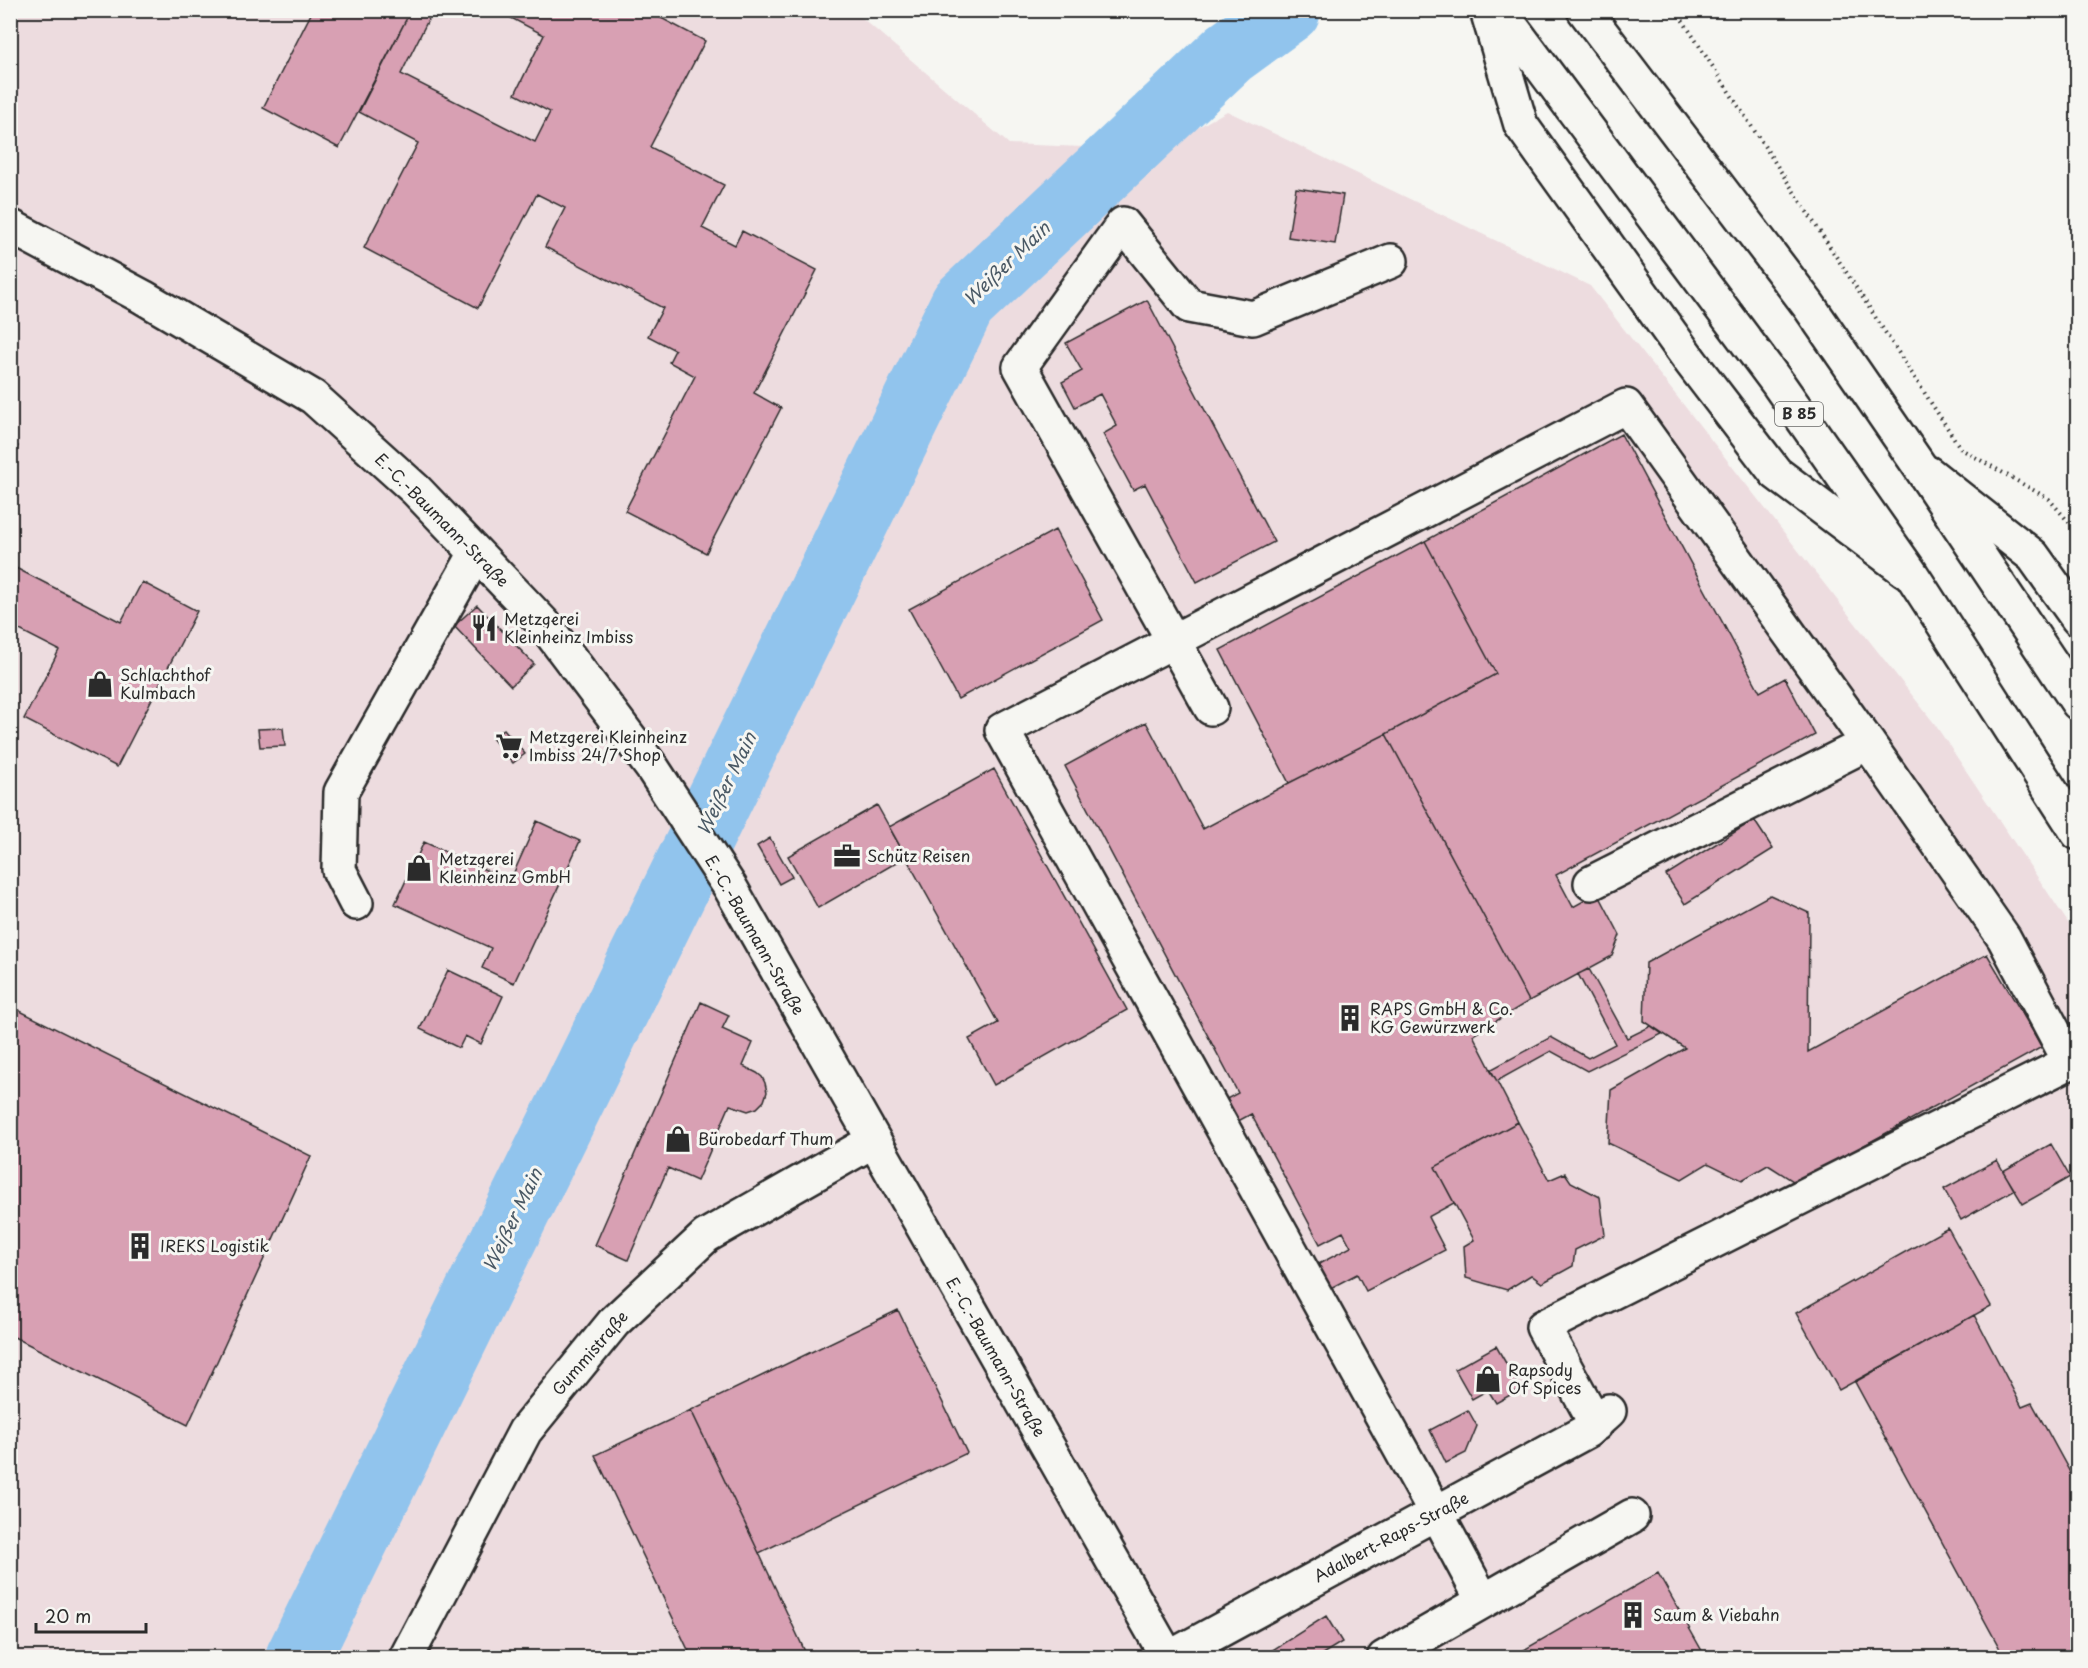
<svg xmlns="http://www.w3.org/2000/svg" width="2088" height="1668" font-family="'Playpen Sans',sans-serif">
	<style>
		.built { fill: #eddcdf }
		.lines { fill: none; stroke-linecap: round; stroke-linejoin: round }
		.river { stroke: #91c4ed; stroke-width: 66 }
		.building { fill: #d8a0b3; stroke: #2b2b2b; stroke-width: 1.5 }
		.minor-casing { stroke: #2b2b2b; stroke-width: 38 }
		.highway-casing { stroke: #2b2b2b; stroke-width: 38 }
		.path { stroke: #2b2b2b; stroke-width: 4; stroke-dasharray: 1.5 4.5; stroke-linecap: butt }
		.minor { stroke: #f6f6f2; stroke-width: 33 }
		.highway { stroke: #f6f6f2; stroke-width: 33 }
		.labels { text-anchor: middle; stroke-width: 6; stroke-linejoin: round; paint-order: stroke }
		.shield { fill: #f6f6f2; stroke: #686867; stroke-width: 1.5 }
		.shield-label { font-size: 15px; font-weight: bold; fill: #2b2b2b }
		.street-label { font-size: 16px; fill: #2b2b2b; stroke: #f6f6f2 }
		.poi-label { font-size: 16px; fill: #2b2b2b; stroke: #f6f6f2; text-anchor: start }
		.water-label { font-size: 18px; font-style: italic; fill: #4a5965; stroke: #f6f6f2 }
	</style>
	<rect width="100%" height="100%" fill="#f6f6f2"/>
	<filter id="ink" filterUnits="userSpaceOnUse"><feTurbulence type="fractalNoise" baseFrequency=".0167" numOctaves="2"/><feDisplacementMap in="SourceGraphic" scale="12" xChannelSelector="R" yChannelSelector="G"/><feConvolveMatrix kernelMatrix="1 2 1 2 8 2 1 2 1" color-interpolation-filters="sRGB"/></filter>
	<g filter="url(#ink)">
		<path class="built" d="M11,11H854L1009,144L1158,150L1227,111L1590,286L1934,723L2077,936V1657L11,1658Z"/>
		<g class="lines">
			<path class="river" d="M298,1658L963,304L1229,53L1288,10"/>
		</g>
		<path class="building" d="M313,10H411L339,148L263,108Z
			M411,10H433L401,74L535,142L550,112L515,94L544,35L496,10H646L705,41L650,147L724,185L702,228L735,245L742,231L817,270L754,393L781,408L706,553L625,511L695,376L669,362L675,350L648,336L663,308L545,247L565,208L537,194L478,308L364,248L418,143L359,112Z
			M1296,188L1343,195L1335,244L1288,237Z
			M1147,300L1274,542L1197,582L1145,484L1133,490L1103,434L1117,426L1100,394L1075,407L1062,382L1082,371L1066,343Z
			M1621,434L1760,692L1785,678L1815,735L1556,875L1573,907L1598,893L1620,935L1612,956L1529,1001L1386,734L1496,674L1425,541Z
			M10,442L18,446L10,462Z
			M1055,530L1103,620L958,699L909,609Z
			M1425,541L1496,674L1386,734L1289,783L1220,650Z
			M10,565L121,622L142,582L197,611L117,767L24,719L59,650L10,625Z
			M477,605L534,664L511,686L454,626Z
			M1146,722L1203,829L1289,783L1386,734L1529,1001L1473,1035L1518,1122L1435,1167L1454,1203L1428,1217L1445,1250L1366,1291L1357,1274L1323,1292L1311,1268L1351,1247L1343,1232L1320,1244L1251,1114L1231,1125L1219,1103L1238,1093L1065,766Z
			M283,728L285,746L260,747L258,729Z
			M504,729L525,754L513,763L492,738Z
			M994,769L1127,1010L994,1085L969,1039L998,1023L889,827Z
			M877,805L906,857L818,908L788,856Z
			M1754,820L1773,849L1685,904L1666,875Z
			M537,821L580,841L514,983L482,968L491,948L395,904L424,842L510,881Z
			M770,838L792,877L779,884L757,846Z
			M1770,895L1809,913L1808,1052L1987,954L2042,1047L1796,1183L1768,1165L1742,1180L1708,1163L1682,1179L1608,1143L1611,1090L1685,1048L1644,1021L1646,963Z
			M1589,969L1627,1038L1651,1026L1662,1034L1587,1071L1551,1051L1497,1081L1490,1070L1551,1037L1588,1058L1615,1044L1578,974Z
			M448,970L503,996L481,1044L465,1036L459,1048L420,1029Z
			M701,1002L729,1015L722,1029L753,1043L743,1066L757,1073L762,1077L765,1083L767,1092L764,1101L757,1108L748,1111L730,1105L697,1181L668,1168L628,1260L595,1245Z
			M10,1006L311,1156L188,1425L10,1335Z
			M1518,1122L1549,1180L1565,1173L1571,1182L1600,1197L1605,1235L1575,1250L1573,1266L1542,1283L1531,1275L1507,1290L1466,1278L1464,1246L1474,1240L1435,1167Z
			M2051,1144L2070,1177L2023,1204L2003,1171Z
			M1997,1160L2014,1190L1961,1220L1944,1189Z
			M1948,1228L1991,1306L1839,1390L1796,1313Z
			M898,1310L967,1453L759,1553L691,1410Z
			M1974,1315L2022,1407L2032,1403L2078,1487V1658H2005L1855,1382Z
			M1496,1346L1521,1389L1496,1403L1488,1390L1472,1399L1455,1369Z
			M691,1410L759,1553L808,1658H692L595,1455Z
			M1468,1410L1477,1426L1466,1453L1446,1463L1430,1430Z
			M1658,1573L1706,1658H1510Z
			M1326,1616L1342,1642L1316,1658H1260Z"/>
		<g class="lines">
			<defs>
				<path id="minor" d="M1487,10L1521,125L1691,362L1776,473L1905,570
					M10,226L143,297L313,397L416,490L544,624L653,769L730,887L1168,1658
					M1928,473L2033,556L2078,619
					M1211,708L1020,367L1123,224L1189,306L1253,318L1391,261
					M1591,883L1868,743
					M356,903L339,870L341,792L476,553
					M1483,1601L1436,1513L1002,730L1626,406L1868,743L2004,938L2070,1062L1543,1327L1596,1424
					M406,1658L525,1431L614,1322L706,1236L873,1141
					M1169,1658L1587,1431L1609,1411
					M1384,1658L1632,1516"/>
				<path id="highway" d="M1499,10L1779,385L1912,575L2078,833
					M1584,10L1809,306L1920,467L2078,703"/>
			</defs>
			<use href="#minor" class="minor-casing"/>
			<use href="#highway" class="highway-casing"/>
			<path class="path" d="M1676,10L1961,449L2049,499L2078,533"/>
			<use href="#minor" class="minor"/>
			<use href="#highway" class="highway"/>
		</g>
	</g>
	<defs>
		<symbol id="restaurant-bare" viewBox="-9 -9 18 18"><path d="M-5-6h1v4h1v-4h1v4h1v-4h1v5L-1.5 .5V6h-2V.5L-5-1ZM5-6V6H3V1.5H1.5Q1.5-4 5-6Z" fill="#2b2b2b" stroke="#f6f6f2" stroke-width="2.5" paint-order="stroke"/></symbol>
		<symbol id="shop-bare" viewBox="-9 -9 18 18"><path d="M-5-2.5h2.3a2.7 3.5 0 0 1 5.4 0H5L5.5 6h-11ZM-1.5-2.5h3a1.5 2.3 0 0 0-3 0Z" fill="#2b2b2b" stroke="#f6f6f2" stroke-width="2.5" paint-order="stroke"/></symbol>
		<symbol id="supermarket-bare" viewBox="-9 -9 18 18"><path d="M-6-5.5h2.5l.6 2H6L4.5 2H-2.5L-4.4-4H-6ZM-1.5 3.2a1.3 1.3 0 1 0 .1 0ZM3 3.2a1.3 1.3 0 1 0 .1 0Z" fill="#2b2b2b" stroke="#f6f6f2" stroke-width="2.5" paint-order="stroke"/></symbol>
		<symbol id="office-bare" viewBox="-9 -9 18 18"><path d="M-6-3h4V-5.5h4V-3h4V5H-6ZM-1-4.5V-3h2v-1.5ZM-6 0V1H6V0Z" fill="#2b2b2b" stroke="#f6f6f2" stroke-width="2.5" paint-order="stroke"/></symbol>
		<symbol id="building-bare" viewBox="-9 -9 18 18"><path d="M-4-6H4V6H1V3H-1V6H-4ZM-2.5-4.3h1.7v1.8h-1.7ZM.8-4.3h1.7v1.8H.8ZM-2.5-1h1.7V.8h-1.7ZM.8-1h1.7V.8H.8Z" fill="#2b2b2b" stroke="#f6f6f2" stroke-width="2.5" paint-order="stroke"/></symbol>
	</defs>
	<g fill-rule="evenodd">
		<use href="#restaurant-bare" x="465" y="609" width="38" height="38"/>
		<use href="#shop-bare" x="81" y="665" width="38" height="38"/>
		<use href="#supermarket-bare" x="490" y="727" width="38" height="38"/>
		<use href="#office-bare" x="828" y="837" width="38" height="38"/>
		<use href="#shop-bare" x="400" y="849" width="38" height="38"/>
		<use href="#building-bare" x="1331" y="999" width="38" height="38"/>
		<use href="#shop-bare" x="659" y="1120" width="38" height="38"/>
		<use href="#building-bare" x="121" y="1227" width="38" height="38"/>
		<use href="#shop-bare" x="1469" y="1360" width="38" height="38"/>
		<use href="#building-bare" x="1614" y="1596" width="38" height="38"/>
	</g>
	<g class="labels">
		<rect class="shield" x="1775" y="402" width="48" height="24" rx="4.5"/>
		<g class="shield-label">
			<text x="1799" y="419">B 85</text>
		</g>
		<g class="street-label">
			<text transform="translate(442 520) rotate(45)" y="6">E.-C.-Baumann-Straße</text>
			<text transform="translate(755 935) rotate(60)" y="6">E.-C.-Baumann-Straße</text>
			<text transform="translate(590 1353) rotate(-49)" y="6">Gummistraße</text>
			<text transform="translate(996 1357) rotate(60)" y="6">E.-C.-Baumann-Straße</text>
			<text transform="translate(1391 1537) rotate(-28)" y="6">Adalbert-Raps-Straße</text>
		</g>
		<g class="poi-label">
			<text x="504" y="625">Metzgerei<tspan x="504" dy="18">Kleinheinz Imbiss</tspan></text>
			<text x="120" y="681">Schlachthof<tspan x="120" dy="18">Kulmbach</tspan></text>
			<text x="529" y="743">Metzgerei Kleinheinz<tspan x="529" dy="18">Imbiss 24/7 Shop</tspan></text>
			<text x="867" y="862">Schütz Reisen</text>
			<text x="439" y="865">Metzgerei<tspan x="439" dy="18">Kleinheinz GmbH</tspan></text>
			<text x="1370" y="1015">RAPS GmbH &amp; Co.<tspan x="1370" dy="18">KG Gewürzwerk</tspan></text>
			<text x="698" y="1145">Bürobedarf Thum</text>
			<text x="160" y="1252">IREKS Logistik</text>
			<text x="1508" y="1376">Rapsody<tspan x="1508" dy="18">Of Spices</tspan></text>
			<text x="1653" y="1621">Saum &amp; Viebahn</text>
		</g>
		<g class="water-label">
			<text transform="translate(1007 264) rotate(-44)" y="6">Weißer Main</text>
			<text transform="translate(727 784) rotate(-64)" y="6">Weißer Main</text>
			<text transform="translate(513 1220) rotate(-64)" y="6">Weißer Main</text>
		</g>
	</g>
	<rect width="2088" height="1668" fill="none" stroke="#f6f6f2" stroke-width="36"/>
	<rect x="18" y="18" width="2052" height="1632" fill="none" stroke="#2b2b2b" stroke-width="2" filter="url(#ink)"/>
	<path d="M36 1623v9h110v-9" fill="none" stroke="#2b2b2b" stroke-width="3"/>
	<text x="45" y="1623" font-size="18" fill="#2b2b2b" stroke="#f6f6f2" stroke-width="4.5" paint-order="stroke">20 m</text>
</svg>
